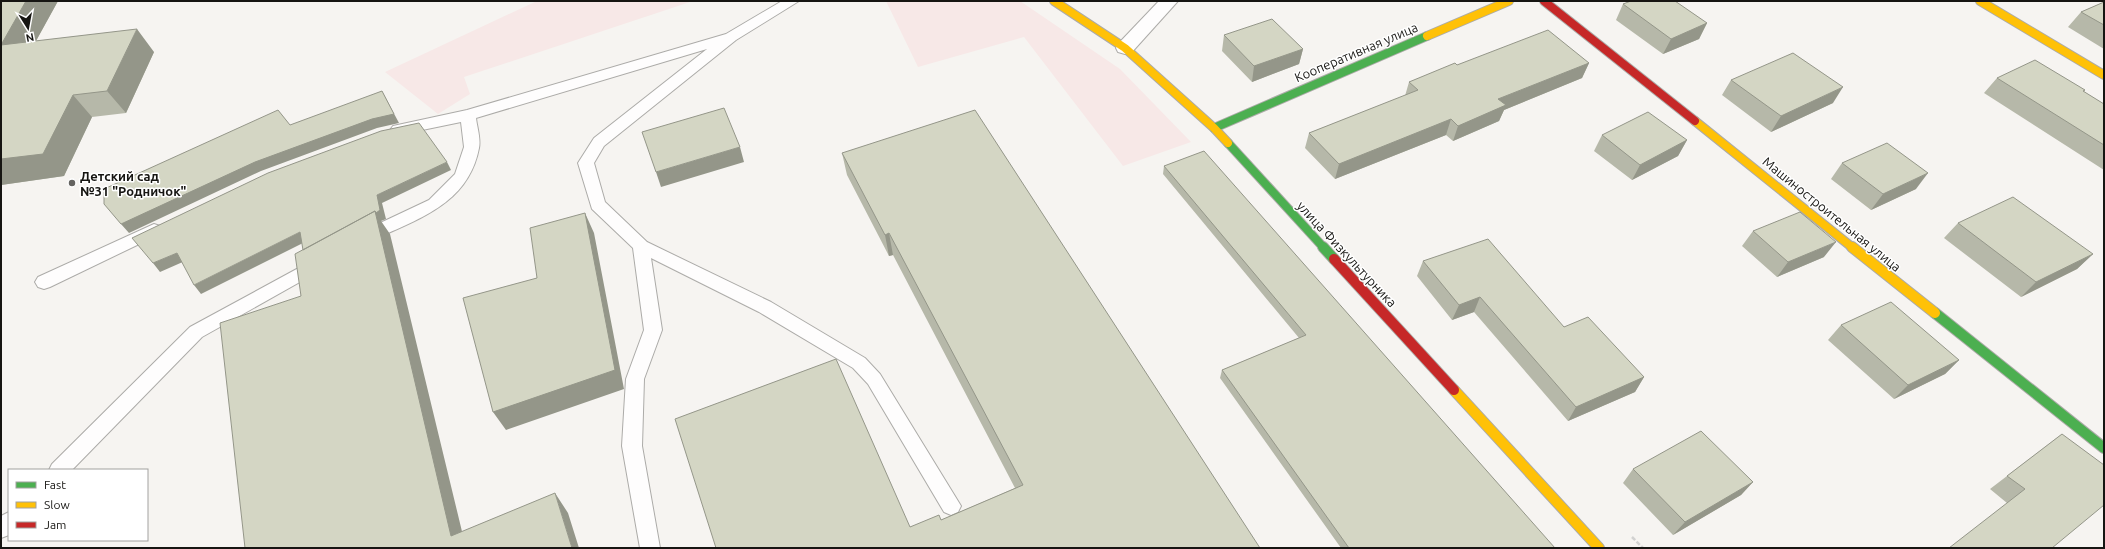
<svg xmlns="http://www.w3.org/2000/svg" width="2105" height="549" font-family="Ubuntu,sans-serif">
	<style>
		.green { fill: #f7e8e7 }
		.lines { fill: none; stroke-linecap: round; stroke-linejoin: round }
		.lane-casing { stroke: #acaba8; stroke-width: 2 }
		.street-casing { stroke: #acaba8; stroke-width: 2 }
		.fast-far1-casing { stroke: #acaba8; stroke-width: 10 }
		.fast-casing { stroke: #acaba8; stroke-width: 12 }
		.slow-far1-casing { stroke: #acaba8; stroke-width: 10 }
		.slow-casing { stroke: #acaba8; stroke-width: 12 }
		.jam-far1-casing { stroke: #acaba8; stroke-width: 10 }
		.jam-casing { stroke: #acaba8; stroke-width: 12 }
		.path { stroke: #d2d2d1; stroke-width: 2.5; stroke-dasharray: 4.5 2; stroke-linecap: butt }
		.lane { fill: #fefdfd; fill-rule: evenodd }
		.street { fill: #fefdfd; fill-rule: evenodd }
		.fast-far1 { stroke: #4caf50; stroke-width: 8 }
		.fast { stroke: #4caf50; stroke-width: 10 }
		.slow-far1 { stroke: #ffc107; stroke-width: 8 }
		.slow { stroke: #ffc107; stroke-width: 10 }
		.jam-far1 { stroke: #c62828; stroke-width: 8 }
		.jam { stroke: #c62828; stroke-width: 10 }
		.wall { fill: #b6b8a9 }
		.shaded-wall { fill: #949689 }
		.building { fill: #d4d6c4; stroke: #949689 }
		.poi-dot { fill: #646360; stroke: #fff; stroke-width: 1.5 }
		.labels { text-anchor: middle; stroke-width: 3; stroke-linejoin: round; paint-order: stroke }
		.street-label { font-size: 13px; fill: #161512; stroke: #fff }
		.poi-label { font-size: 13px; font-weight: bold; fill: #161512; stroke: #fff; text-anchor: start }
	</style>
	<rect width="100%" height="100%" fill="#f6f4f1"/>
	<path class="green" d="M537,1H693L464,77L470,94L438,114L385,72Z
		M886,1H1020L1120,69L1191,142L1123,166L1024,37L918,67Z"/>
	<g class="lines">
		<defs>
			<path id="lane" d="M782,1H799L736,40L604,146L594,163L605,202L647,242L771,302L865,358L880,374L961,506L958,512L951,515L944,512L868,384L853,368L759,312L651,258L662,330L644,379L642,446L660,548H640L622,446L626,379L644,330L633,248L592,209L578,163L594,138L707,49L476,118C477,127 481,139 479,148C468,205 417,219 371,241L365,243L359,241L357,237L359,233L429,200L455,174L464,147L461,122L398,135L393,134L390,130L393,126L467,110L726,34Z
				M154,224L160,226L162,230L160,234L50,287L44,289L38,287L35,282L38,277Z
				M317,258L323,259L325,264L323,269L202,337L72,470H49L52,464L190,327Z
				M9,512V535L1,538V516Z"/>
			<path id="street" d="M1159,1H1178L1132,52L1125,54L1118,52L1116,48L1118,44Z"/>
			<path id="fast-far1" d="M1214,128L1427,36
				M1228,143L1324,248"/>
			<path id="fast" d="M1323,247L1334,259
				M1935,313L2104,448"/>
			<path id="slow-far1" d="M1054,1L1125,48L1214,128L1228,143
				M1980,1L2104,75
				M1427,36L1509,1
				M1695,121L1853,248"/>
			<path id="slow" d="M1852,247L1935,313
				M1454,390L1599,548"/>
			<path id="jam-far1" d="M1544,1L1695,121"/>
			<path id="jam" d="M1334,259L1454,390"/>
		</defs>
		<use href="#lane" class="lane-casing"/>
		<use href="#street" class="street-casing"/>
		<use href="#fast-far1" class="fast-far1-casing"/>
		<use href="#fast" class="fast-casing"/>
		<use href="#slow-far1" class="slow-far1-casing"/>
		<use href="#slow" class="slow-casing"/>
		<use href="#jam-far1" class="jam-far1-casing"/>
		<use href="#jam" class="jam-casing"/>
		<path class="path" d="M1632,537L1643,548"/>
		<use href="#lane" class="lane"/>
		<use href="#street" class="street"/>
		<use href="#fast-far1" class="fast-far1"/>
		<use href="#fast" class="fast"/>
		<use href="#slow-far1" class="slow-far1"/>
		<use href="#slow" class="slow"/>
		<use href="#jam-far1" class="jam-far1"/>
		<use href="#jam" class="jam"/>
	</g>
	<path class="wall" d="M1,1H58L36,41L154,52L126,113L92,117L64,176L1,185Z
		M2104,2V49L2068,27L2081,12Z
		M1623,4L1707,23L1699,39L1663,54L1616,20Z
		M1224,35L1303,49L1299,64L1252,82L1222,51Z
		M1589,63L1582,78L1504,110L1499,121L1453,141L1446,135L1335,179L1305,148L1309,133L1405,96L1409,82L1457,65Z
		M1997,78L2085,90L2084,92L2104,104V170L1984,93Z
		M1731,80L1833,103L1771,132L1722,95Z
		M1602,135L1687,140L1678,156L1632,180L1594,151Z
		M842,153L1260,548L910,527L941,520L1015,488L893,255L889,256L847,175Z
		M1842,163L1916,189L1871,210L1831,179Z
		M1164,166L1555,548H1341L1220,378L1222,370L1299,338L1163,174Z
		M1958,223L2093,254L2077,269L2021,297L1944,238Z
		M1753,231L1824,257L1777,277L1742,246Z
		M1423,261L1564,327L1644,377L1635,392L1568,421L1474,312L1452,320L1417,276Z
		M1841,325L1959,360L1945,374L1894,399L1828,340Z
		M2062,434L2052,548L2007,503L1990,489L2007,476Z
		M1633,469L1753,482L1741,495L1673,535L1623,483Z"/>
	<path class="shaded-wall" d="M26,1H58L21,68L1,45Z
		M1707,23L1699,39L1663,54L1671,39Z
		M137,29L154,52L126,113L107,91Z
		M1303,49L1299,64L1252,82L1254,66Z
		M1589,63L1582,78L1504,110L1499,121L1453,141L1458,126L1498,99Z
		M1843,87L1833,103L1771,132L1781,116Z
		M382,91L399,123L377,128L261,171L129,233L121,224Z
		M73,95L92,117L64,176L1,185V159Z
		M1451,119L1446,135L1335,179L1339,164Z
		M1687,140L1678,156L1632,180L1640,165Z
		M740,147L744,162L661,187L656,172Z
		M447,162L451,170L382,203L386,219L381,221L390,234L466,548L451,536L309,259L377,195Z
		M1928,173L1916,189L1871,210L1883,194Z
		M585,213L594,233L624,389L506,430L493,412Z
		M300,232L307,241L201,294L194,285Z
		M889,233L893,255L889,256L885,235Z
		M1836,242L1824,257L1777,277L1788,262Z
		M177,253L185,261L160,272L153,263Z
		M2093,254L2077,269L2021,297L2036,282Z
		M1480,297L1474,312L1452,320L1459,305Z
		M1959,360L1945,374L1894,399L1908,385Z
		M1644,377L1635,392L1568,421L1576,407Z
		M1753,482L1741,495L1673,535L1685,522Z
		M555,493L568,513L579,548H572Z"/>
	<path class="building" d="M1,1H26L1,45Z
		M1631,1H1675L1707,23L1671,39L1623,4Z
		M2104,2V25L2081,12Z
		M1272,19L1303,49L1254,66L1224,35Z
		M137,29L107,91L73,95L43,154L1,159V45Z
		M1548,30L1589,63L1498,99L1506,105L1458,126L1451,119L1339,164L1309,133L1418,90L1409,82L1455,63L1457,65Z
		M1793,53L1843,87L1781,116L1731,80Z
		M2035,60L2085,90L2083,91L2104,104V145L1997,78Z
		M382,91L394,114L372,119L255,162L121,224L104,204V189L278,110L290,125Z
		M724,108L740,147L656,172L642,132Z
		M975,110L1260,548H716L675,419L836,359L910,527L939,515L941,520L1023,485L889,233L885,235L842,153Z
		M1648,112L1687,140L1640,165L1602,135Z
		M419,123L447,162L377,195L380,210L376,213L375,211L303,250L300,232L194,285L177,253L153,263L132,238L268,173L381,131Z
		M1887,143L1928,173L1883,194L1842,163Z
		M1204,151L1555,548H1349L1222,370L1306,335L1164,166Z
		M2013,197L2093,254L2036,282L1958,223Z
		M375,211L451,536L555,493L572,548H245L220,323L301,296L295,254Z
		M1800,212L1836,242L1788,262L1753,231Z
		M585,213L615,370L493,412L463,298L537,278L530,228Z
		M1488,239L1564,327L1588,317L1644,377L1576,407L1480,297L1459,305L1423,261Z
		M1891,302L1959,360L1908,385L1841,325Z
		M1701,431L1753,482L1685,522L1633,469Z
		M2062,434L2104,465V505L2052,548H1949L2025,489L2007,476Z"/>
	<circle class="poi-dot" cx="72" cy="183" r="4"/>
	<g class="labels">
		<g class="street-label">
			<text transform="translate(1356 52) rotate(-23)" y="5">Кооперативная улица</text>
			<text transform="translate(1832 214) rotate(39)" y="5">Машиностроительная улица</text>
			<text transform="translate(1347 254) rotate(47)" y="5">улица Физкультурника</text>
		</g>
		<g class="poi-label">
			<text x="80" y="181">Детский сад<tspan x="80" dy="15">№31 "Родничок"</tspan></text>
		</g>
	</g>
	<rect width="2105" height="549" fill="none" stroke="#161512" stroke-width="4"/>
	<rect x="8" y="469" width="140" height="72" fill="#ffffff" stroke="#a2a1a0"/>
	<rect x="16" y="482" width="20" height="6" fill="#4caf50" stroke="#a2a1a0"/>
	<text x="44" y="489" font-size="12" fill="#161512">Fast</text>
	<rect x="16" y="502" width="20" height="6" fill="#ffc107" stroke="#a2a1a0"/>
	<text x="44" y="509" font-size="12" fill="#161512">Slow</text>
	<rect x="16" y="522" width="20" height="6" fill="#c62828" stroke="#a2a1a0"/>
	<text x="44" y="529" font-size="12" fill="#161512">Jam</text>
	<g transform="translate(28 28) rotate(169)" stroke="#ffffff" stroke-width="3" paint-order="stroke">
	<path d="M0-3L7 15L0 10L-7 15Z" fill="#161512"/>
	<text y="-6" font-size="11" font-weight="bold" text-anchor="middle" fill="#161512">N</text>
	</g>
</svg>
